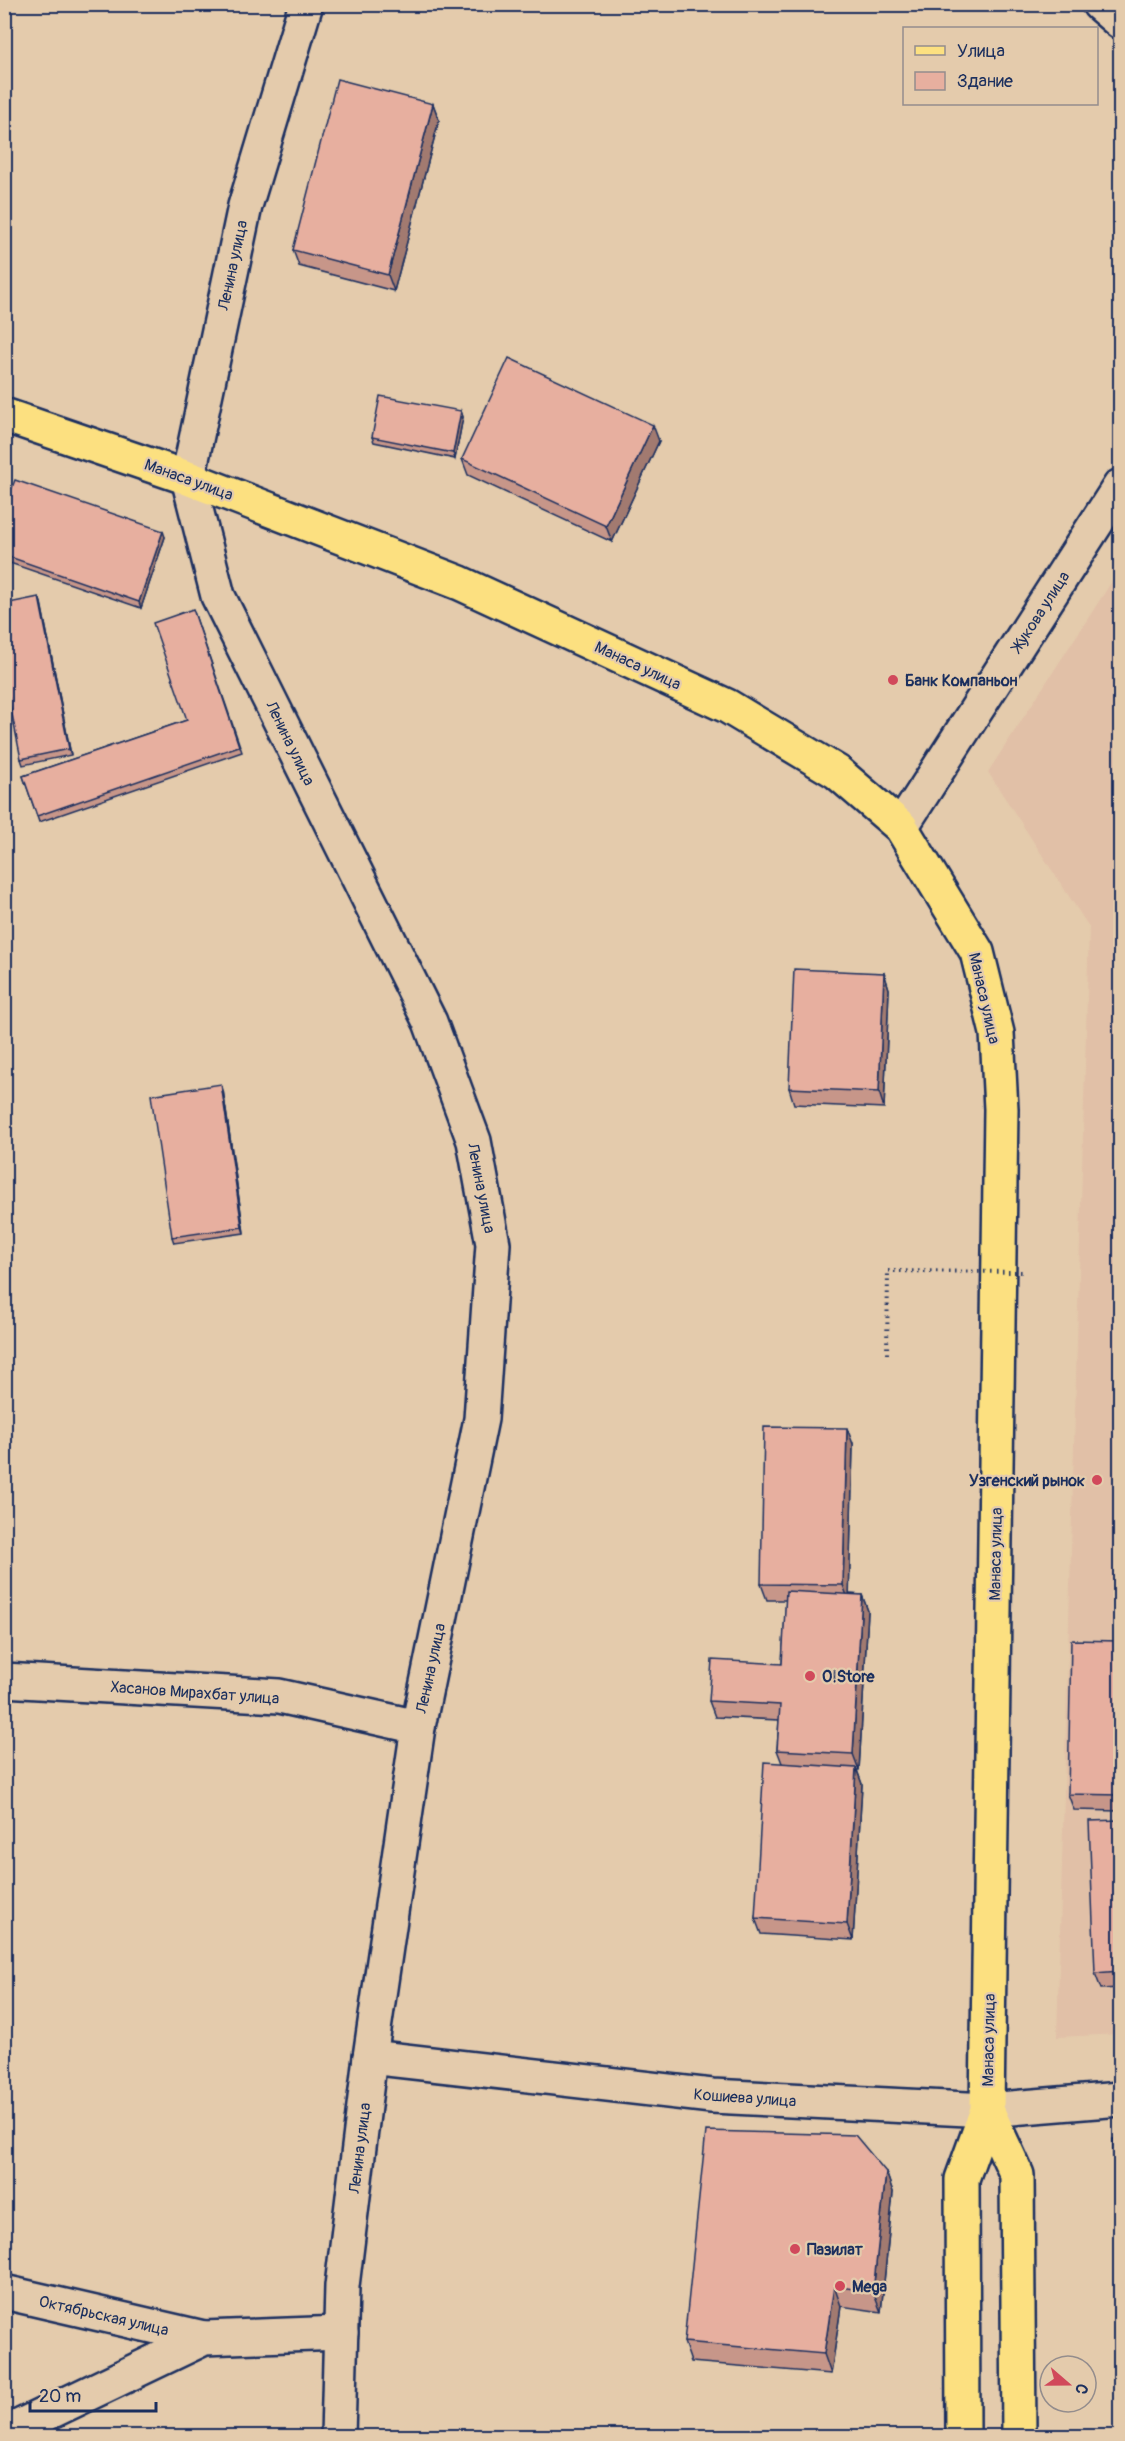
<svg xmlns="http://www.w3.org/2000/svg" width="1125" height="2441" font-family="Pangolin,sans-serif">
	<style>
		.built { fill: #e1c0a7 }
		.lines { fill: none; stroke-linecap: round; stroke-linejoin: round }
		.minor-casing { stroke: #1b2f5e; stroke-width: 38 }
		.tertiary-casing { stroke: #1b2f5e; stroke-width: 38 }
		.secondary-casing { stroke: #1b2f5e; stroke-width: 38 }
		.primary-casing { stroke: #1b2f5e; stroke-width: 38 }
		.path { stroke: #1b2f5e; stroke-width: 4; stroke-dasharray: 1.5 4.5; stroke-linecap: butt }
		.minor { stroke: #e4cbac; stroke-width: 33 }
		.tertiary { stroke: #e4cbac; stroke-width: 33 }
		.secondary { stroke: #e4cbac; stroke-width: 33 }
		.primary { stroke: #fce080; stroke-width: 33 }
		.path-bridge { stroke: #1b2f5e; stroke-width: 4; stroke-dasharray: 1.5 4.5; stroke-linecap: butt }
		.wall { fill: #c79689; stroke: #1b2f5e; stroke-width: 1.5 }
		.shaded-wall { fill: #a27a6f; stroke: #1b2f5e; stroke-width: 1.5 }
		.building { fill: #e7af9f; stroke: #1b2f5e; stroke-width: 1.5 }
		.poi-dot { fill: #d1495b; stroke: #e4cbac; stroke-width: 2 }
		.labels { text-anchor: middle; stroke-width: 4.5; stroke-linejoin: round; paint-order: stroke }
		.street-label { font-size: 16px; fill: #1b2f5e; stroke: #e4cbac }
		.poi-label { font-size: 16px; font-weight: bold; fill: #1b2f5e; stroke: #e4cbac; text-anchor: start }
	</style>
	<rect width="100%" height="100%" fill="#e4cbac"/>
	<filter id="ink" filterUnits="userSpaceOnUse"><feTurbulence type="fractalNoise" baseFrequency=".0167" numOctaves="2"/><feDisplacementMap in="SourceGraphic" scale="12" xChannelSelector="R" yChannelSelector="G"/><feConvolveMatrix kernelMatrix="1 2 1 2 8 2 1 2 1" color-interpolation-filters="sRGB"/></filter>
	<g filter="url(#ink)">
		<path class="built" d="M1120,569V2034L1057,2037L1089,927L988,772Z"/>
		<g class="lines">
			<defs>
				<path id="minor" d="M1099,4L1120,22
					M901,827L1120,486
					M4,1680L279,1696L418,1727
					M4,2292L204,2338"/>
				<path id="tertiary" d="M188,478L245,206L306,4
					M370,2057L712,2096L987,2110L1120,2099
					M4,2434L204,2338L341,2333"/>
				<path id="secondary" d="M188,478L218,596L430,1022L474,1141L493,1244L481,1419L418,1727L370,2057L342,2286L338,2436"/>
				<path id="primary" d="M4,415L188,478L460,583L727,706L837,772L901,827L977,952L997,1033L1001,1109L987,2110L962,2179L963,2436
					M987,2110L1017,2175L1019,2436"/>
			</defs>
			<use href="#minor" class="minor-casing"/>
			<use href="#tertiary" class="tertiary-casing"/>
			<use href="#secondary" class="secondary-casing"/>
			<use href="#primary" class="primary-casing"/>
			<path class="path" d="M887,1354L888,1271"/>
			<use href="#minor" class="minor"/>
			<use href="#tertiary" class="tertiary"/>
			<use href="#secondary" class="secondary"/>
			<use href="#primary" class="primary"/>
			<path class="path-bridge" d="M888,1271L1023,1272"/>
		</g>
		<path class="wall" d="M433,104L439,120L394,291L299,266L293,250Z
			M461,411L463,417L455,459L374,442L372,437Z
			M659,441L612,542L468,475L462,459Z
			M4,508L165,537L141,608L4,561Z
			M39,597L41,603L71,755L23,765L21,759Z
			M193,609L242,752L39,822L23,776L187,720Z
			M884,973L889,989L884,1108L794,1104L789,1088Z
			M223,1090L244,1233L174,1243L172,1237Z
			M853,1444L849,1594L862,1595L868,1611L859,1770H857L862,1784L853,1940L761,1934L755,1918L782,1763L777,1750L779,1720L715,1717L709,1701L782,1664L786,1600H767L761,1584Z
			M1120,1641V1811L1074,1810L1068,1794Z
			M1120,1820V1988L1101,1989L1095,1973Z
			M1120,2139V2239L1114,2223Z
			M886,2172L893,2192L881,2312L841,2306L831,2374L691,2362L684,2342Z"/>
		<path class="shaded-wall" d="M433,104L439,120L394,291L388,275Z
			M461,411L463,417L455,459L453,453Z
			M653,425L659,441L612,542L606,526Z
			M163,531L165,537L141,608L139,602Z
			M39,597L41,603L71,755L69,749Z
			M884,973L889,989L884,1108L879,1092Z
			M221,1084L223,1090L244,1233L242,1227Z
			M847,1428L853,1444L849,1601L843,1585Z
			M862,1595L868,1611L859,1770L853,1754Z
			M856,1768L862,1784L853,1940L847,1924Z
			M886,2172L893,2192L881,2312L873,2292Z
			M834,2286L841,2306L831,2374L824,2354Z"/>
		<path class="building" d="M337,79L433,104L388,275L293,250Z
			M509,358L653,425L606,526L462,459Z
			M380,396L461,411L453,453L372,437Z
			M15,480L163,531L139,602L4,555V508Z
			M39,597L69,749L21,759L4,675V604Z
			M193,609L239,746L37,816L23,776L187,720L153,623Z
			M794,969L884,973L879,1092L789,1088Z
			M221,1084L242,1227L172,1237L151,1095Z
			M764,1427L847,1428L843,1585L761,1584Z
			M786,1591L862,1595L853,1754L777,1750L780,1705L709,1701L712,1660L782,1664Z
			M1071,1640L1120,1641V1795L1068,1794Z
			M764,1762L856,1768L847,1924L755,1918Z
			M1120,1820V1971L1095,1973L1089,1821Z
			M706,2131L855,2135L886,2172L873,2292L834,2286L824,2354L684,2342Z
			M1113,2139H1120V2223H1114Z
			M158,2432L179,2436H157Z"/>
	</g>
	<g class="poi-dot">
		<circle cx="893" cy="680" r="6"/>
		<circle cx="1097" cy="1480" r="6"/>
		<circle cx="810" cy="1676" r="6"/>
		<circle cx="795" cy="2249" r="6"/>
		<circle cx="840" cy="2286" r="6"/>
	</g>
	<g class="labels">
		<g class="street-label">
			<text transform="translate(232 265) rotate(-78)" y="6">Ленина улица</text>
			<text transform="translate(189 479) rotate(20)" y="6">Манаса улица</text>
			<text transform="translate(1040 611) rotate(-57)" y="6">Жукова улица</text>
			<text transform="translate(638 665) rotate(25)" y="6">Манаса улица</text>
			<text transform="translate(291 743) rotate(64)" y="6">Ленина улица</text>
			<text transform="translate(985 998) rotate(77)" y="6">Манаса улица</text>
			<text transform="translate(482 1188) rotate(79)" y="6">Ленина улица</text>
			<text transform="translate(995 1554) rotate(-89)" y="6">Манаса улица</text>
			<text transform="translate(430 1668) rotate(-78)" y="6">Ленина улица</text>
			<text transform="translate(195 1692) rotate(4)" y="6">Хасанов Мирахбат улица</text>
			<text transform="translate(988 2040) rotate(-89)" y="6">Манаса улица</text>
			<text transform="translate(745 2097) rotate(4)" y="6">Кошиева улица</text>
			<text transform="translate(359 2148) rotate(-83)" y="6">Ленина улица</text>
			<text transform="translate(104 2315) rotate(13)" y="6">Октябрьская улица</text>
		</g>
		<g class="poi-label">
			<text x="905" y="686">Банк Компаньон</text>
			<text x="1085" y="1486" text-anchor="end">Узгенский рынок</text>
			<text x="822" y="1682">O!Store</text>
			<text x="807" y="2255">Пазилат</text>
			<text x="852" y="2292">Mega</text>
		</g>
	</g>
	<rect width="1125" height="2441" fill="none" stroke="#e4cbac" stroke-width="24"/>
	<rect x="12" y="12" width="1101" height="2417" fill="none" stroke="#1b2f5e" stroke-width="2" filter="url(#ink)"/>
	<rect x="903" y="27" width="195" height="78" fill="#e4cbac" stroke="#948d8d" stroke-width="1.5"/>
	<rect x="915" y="46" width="30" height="9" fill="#fce080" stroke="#948d8d" stroke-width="1.5"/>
	<text x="957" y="57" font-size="18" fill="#1b2f5e">Улица</text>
	<rect x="915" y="72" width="30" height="18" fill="#e7af9f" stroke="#948d8d" stroke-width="1.5"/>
	<text x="957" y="87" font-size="18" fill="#1b2f5e">Здание</text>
	<g transform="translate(1068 2384) rotate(110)"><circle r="28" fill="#e4cbac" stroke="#948d8d" stroke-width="1.5"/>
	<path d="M0-4.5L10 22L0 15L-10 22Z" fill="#d1495b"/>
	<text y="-9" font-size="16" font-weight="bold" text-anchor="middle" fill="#1b2f5e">С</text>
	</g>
	<path d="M30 2402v9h126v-9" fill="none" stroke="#1b2f5e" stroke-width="3"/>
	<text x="39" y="2402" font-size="18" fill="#1b2f5e" stroke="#e4cbac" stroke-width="4.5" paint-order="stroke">20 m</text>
</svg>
